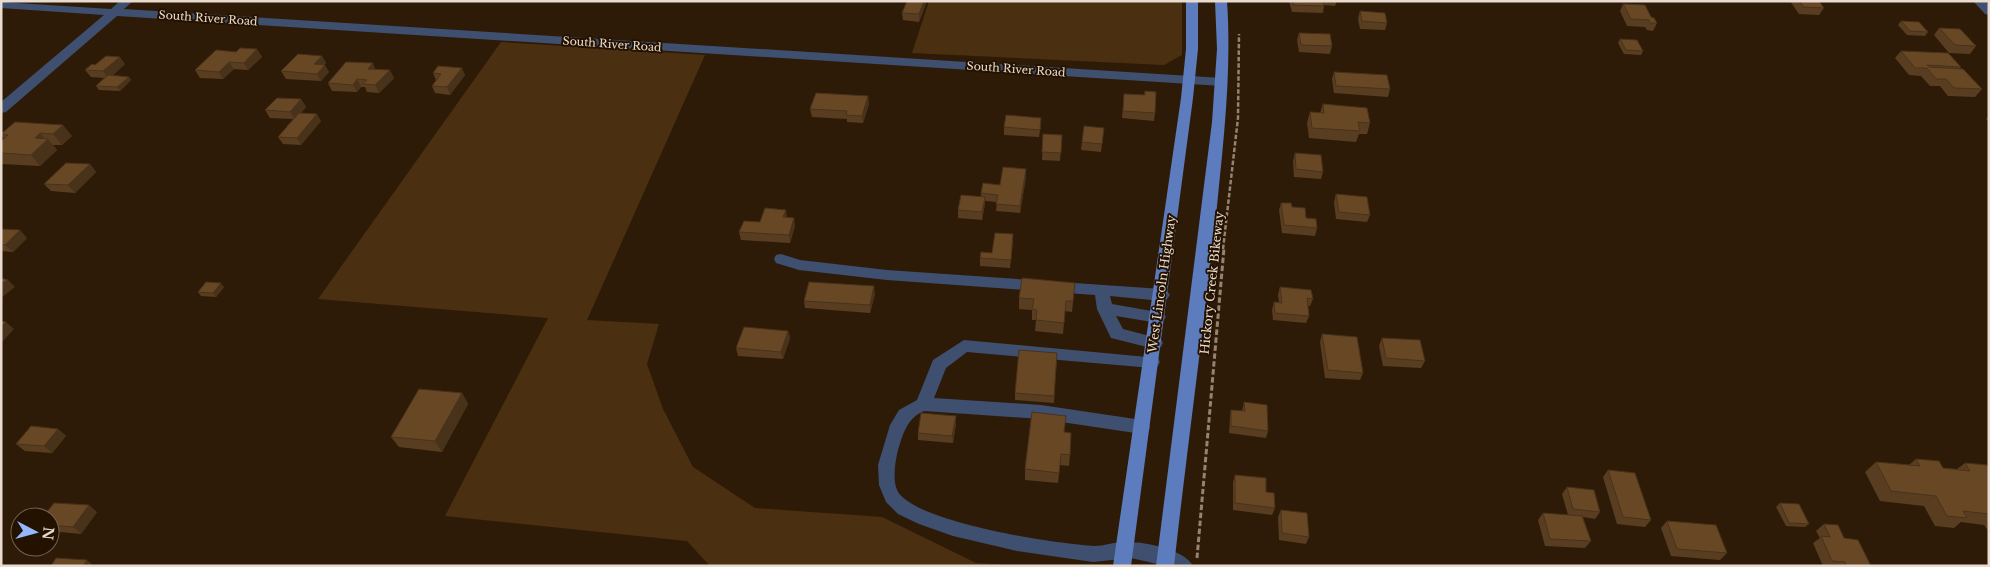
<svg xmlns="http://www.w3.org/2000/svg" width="1990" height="567" font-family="'Libre Baskerville',serif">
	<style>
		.green { fill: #4b2f11 }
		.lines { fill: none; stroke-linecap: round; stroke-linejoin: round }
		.path-far1 { stroke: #938373; stroke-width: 2.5; stroke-dasharray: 4.5 2; stroke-linecap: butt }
		.path { stroke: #938373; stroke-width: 3; stroke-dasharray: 5.5 2.5; stroke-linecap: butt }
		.minor { fill: #3f4f6f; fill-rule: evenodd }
		.major { fill: #5d7cbe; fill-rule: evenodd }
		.wall { fill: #593d20 }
		.shaded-wall { fill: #49321a }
		.building { fill: #684725; stroke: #49321a }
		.labels { text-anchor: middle; stroke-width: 4; stroke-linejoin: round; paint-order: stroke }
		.far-street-label { font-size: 11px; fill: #e9dbcf; stroke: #241201 }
		.street-label { font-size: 12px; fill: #e9dbcf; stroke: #241201 }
	</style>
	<rect width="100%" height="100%" fill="#2e1b07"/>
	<path class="green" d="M929,1H1182V55L1164,65L912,53Z
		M501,42L705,55L587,320L659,324L647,364L663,409L693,467L755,508L882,517L976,563L1029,566H710L687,541L445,516L548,318L318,299Z"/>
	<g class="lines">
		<path class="path-far1" d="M1223,249L1238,118L1239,34"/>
		<path class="path" d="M1197,558L1224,248"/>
		<path class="minor" d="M120,1H133L124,9L1222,78L1228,82L1222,86L117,16L6,112L1,113V102L104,15L1,8V2L111,9Z
			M1973,1H1985L1989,5V15L1985,14Z
			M781,254L800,260L887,270L1162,289L1167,291L1170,295L1167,299L1162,301L1110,296L1112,304L1163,313L1166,317L1163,321L1158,323L1116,316L1123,329L1161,339L1163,343L1161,347L1155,349L1111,338L1097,309L1095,295L887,280L799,270L776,263L774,259L776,255Z
			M964,340L1158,358L1160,362L1158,366L1152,368L967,352L946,368L934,398L1041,405L1142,420L1148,422L1150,427L1148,432L1142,434L1041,419L924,411C907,418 903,434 898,450C895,462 892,481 898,492C918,523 1057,544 1094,546C1104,546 1114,542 1124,542C1142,541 1185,549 1193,566H1166L1131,558L1093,562L1017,551L953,536L919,524L898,514L886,502L879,485L878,465L890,425L899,410L917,400L933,360Z"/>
		<path class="major" d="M1186,1H1198V49L1193,98L1131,566H1113L1181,98L1186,49Z
			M1215,1H1227C1232,73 1223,145 1216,216C1203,333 1187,449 1174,566H1156L1212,122L1217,49Z"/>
	</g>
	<path class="wall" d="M927,1L919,22L903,20L902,13Z
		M1289,1H1337L1335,6L1324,5L1323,13L1292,12Z
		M1790,1H1819L1824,8L1819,15L1799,14Z
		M1623,4L1651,17L1657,23L1653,31L1647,30L1645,27L1627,26L1620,11Z
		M1360,11L1387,23L1385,30L1360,29L1358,19Z
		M1901,21L1928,32L1925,36L1907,35L1898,25Z
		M1939,28L1976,46L1970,54L1949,53L1934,35Z
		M1299,33L1332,46L1330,54L1299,52L1297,40Z
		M1620,39L1643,51L1641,55L1624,54L1618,43Z
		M257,49L262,57L248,70L234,69L223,79L200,78L195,70L236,52Z
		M1901,51L1961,67L1959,69L1982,89L1975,97L1948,96L1940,86H1930L1921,76L1909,75L1895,58Z
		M322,56L326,63L324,65L329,72L321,81L286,79L281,71Z
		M125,64L113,75L129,77L131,80L120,91L99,90L96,86L104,78L91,77L85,70Z
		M376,69L394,78L379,93L367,92L365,87H361L357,92L332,91L328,83Z
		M1334,72L1390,89L1388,97L1334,93L1332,79Z
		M433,73L465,75L450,95L435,93L432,86L436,80Z
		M1145,91L1155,113L1154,121L1122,118L1124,94L1144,95Z
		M868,96L869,104L863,123L847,122V119L812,117L810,109Z
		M301,99L306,107L301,113L321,121L301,145L283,144L278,137L293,119L270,118L265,110Z
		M1323,104L1370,123L1367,134H1359L1356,142L1309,138L1307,123L1310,112L1320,113Z
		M1989,116V122L1986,119Z
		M15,122L72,136L62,145H53L57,150L40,166L1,164V141L4,138L1,135Z
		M1041,125L1039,137L1004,135V127Z
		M1104,128L1101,152L1081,150L1082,142Z
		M1043,134L1062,135L1060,161L1042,160Z
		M1295,153L1323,172L1321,179L1294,177L1293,161Z
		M90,164L96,172L75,193L51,191L44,184Z
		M1026,169V177L1020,213L996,211L997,202L985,201L982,220L958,218V210L981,197V193L1000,185Z
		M1336,194L1370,215L1367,222L1336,219L1334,202Z
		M1281,203L1292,207L1306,218L1317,228L1315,236L1282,233L1279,210Z
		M787,218L795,226L790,243L741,240L739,232L760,222Z
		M1,229L27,238L13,252L1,251Z
		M1013,241L1010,268L980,266V258L992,253Z
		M1075,283L1072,312L1065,311L1063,334L1035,331L1036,320H1032V310L1019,309V298Z
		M224,287L216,297L201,296L198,292Z
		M1280,287L1313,299L1310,306H1308L1309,316L1306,323L1273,320L1272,310L1274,302H1279L1278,295Z
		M875,294L870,313L805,308L804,301Z
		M788,331L790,338L783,359L738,356L736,348Z
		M1322,334L1363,373L1360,380L1325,378L1320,342Z
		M1382,338L1425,361L1421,368L1383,366L1379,346Z
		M1057,353L1054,403L1015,400V393Z
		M462,393L468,404L442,452L399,447L391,437Z
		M1244,402L1268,431L1266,438L1229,433L1230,417L1231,410L1242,411Z
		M956,424L953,443L918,440V433Z
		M58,429L66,436L52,453L25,451L16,444Z
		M1064,432L1070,455L1069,466L1060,465L1058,483L1025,480V469Z
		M1916,459L1943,468L1957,469L1965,463L1989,468V529H1987L1984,525L1961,522L1954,528L1935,526L1924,506L1880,501L1865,472L1876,462L1909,465Z
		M1608,470L1651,520L1645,527L1617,524L1603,477Z
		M1235,475L1266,492L1275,508L1272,515L1233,510V482Z
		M1567,487L1600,512L1595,519L1583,517L1591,541L1585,548L1545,546L1538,520L1543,513L1568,515L1562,494Z
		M1780,503L1809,524L1805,527L1786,526L1776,507Z
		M1281,510L1309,537L1306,544L1279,540L1278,517Z
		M97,512L81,534L50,531V517Z
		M1667,521L1727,553L1720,560L1671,556L1661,528Z
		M1824,524L1844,538L1871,566H1823L1813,543L1820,538L1816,531Z"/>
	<path class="shaded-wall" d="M924,1H927L919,22V14Z
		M257,49L262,57L248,70L244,63Z
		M322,56L326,63L318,71L314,64Z
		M120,57L125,64L109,79L103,71Z
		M229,62L234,69L223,79L219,72Z
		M373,63L376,71L368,69Z
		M325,65L329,72L321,81L317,74Z
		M462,68L465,75L450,95L447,87Z
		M390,70L394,78L379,93L375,85Z
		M129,77L131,80L120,91L117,87Z
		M357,79L361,87L357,92L353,85Z
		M868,96L869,104L863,123L862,116Z
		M301,99L306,107L295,120L290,112Z
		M317,114L321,121L301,145L297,138Z
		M63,125L72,136L62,145L53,134Z
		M40,133L46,141L48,139L57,150L40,166L31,155L35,138Z
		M90,164L96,172L75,193L68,185Z
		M1026,169V177L1020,213V206Z
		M985,197V205L982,220V212Z
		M786,210L787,217L785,225L783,217Z
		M794,218L795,226L790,243L789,235Z
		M20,230L27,238L13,252L5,245Z
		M8,280L15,287L1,298V284Z
		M221,283L224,287L216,297L213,293Z
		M874,286L875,294L870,313V305Z
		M1,320L5,323L6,322L14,329L1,343Z
		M788,331L790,338L783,359L781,352Z
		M462,393L468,404L442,452L435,441Z
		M956,416V424L953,443L952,436Z
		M58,429L66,436L52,453L44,446Z
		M89,505L97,512L81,534L73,527Z
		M87,560L94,566H83Z"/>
	<path class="building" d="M907,1H924L919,14L902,13Z
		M1293,1H1323L1324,6L1293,5Z
		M1800,1H1819L1824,8L1803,7Z
		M1623,4L1645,5L1651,17L1654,18L1657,23H1650L1649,20L1631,19Z
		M1360,11L1385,13L1387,23L1362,21Z
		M1901,21L1919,22L1928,32L1910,31Z
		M1939,28L1960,29L1976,46L1955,45Z
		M1299,33L1330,34L1332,46L1301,45Z
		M1620,39L1637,40L1643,51L1626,50Z
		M240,48L257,49L244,63L229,62L219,72L195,70L216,50L236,52Z
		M1901,51L1948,53L1961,67L1927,65L1929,67L1963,69L1982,89L1954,88L1946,79H1936L1927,68H1915Z
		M298,54L322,56L314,64L325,65L317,74L281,71Z
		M106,56L120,57L103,71L85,70L92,64L95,65Z
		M346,62L373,63L368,69L390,70L375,85L363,84L367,80L357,79L353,85L328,83Z
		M438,66L462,68L447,87L432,86L441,74L433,73Z
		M1334,72L1387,75L1390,89L1336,86Z
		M108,75L129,77L117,87L96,86Z
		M1145,91L1156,92L1155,113L1123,111L1124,94L1145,95Z
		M816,93L868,96L862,116L846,115L847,111L810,109Z
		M277,98L301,99L290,112L265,110Z
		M1323,104L1367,108L1370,123L1358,122L1360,131L1312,128L1310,112L1324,113Z
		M299,113L317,114L297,138L278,137Z
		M1006,115L1041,118L1040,130L1004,127Z
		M15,122L63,125L53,134L40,133L35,138L48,139L31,155L1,153V141L8,135L1,134Z
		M1084,126L1104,128L1102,144L1082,142Z
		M1043,134L1062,135L1061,153L1042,152Z
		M1295,153L1321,155L1323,172L1296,169Z
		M66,163L90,164L68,185L44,184Z
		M1003,167L1026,169L1020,206L996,204L998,195L981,193L983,183L1000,185Z
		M1336,194L1367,197L1370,215L1339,212Z
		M961,195L985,197L982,212L958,210Z
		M1281,203H1291L1292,207L1305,208L1306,218L1316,219L1317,228L1284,225Z
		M765,208L786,210L783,217L794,218L789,235L739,232L744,221L760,222Z
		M1,229L20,230L5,245L1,244Z
		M995,233L1013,234L1011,260L980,258L981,252L992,253Z
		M1,278L8,280L1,284Z
		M1022,278L1075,283L1073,301H1066L1064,323L1036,320L1037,310L1032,309L1034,299L1019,298Z
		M206,282L221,283L213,293L198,292Z
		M809,282L874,286L870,305L804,301Z
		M1280,287L1311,290L1313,299L1307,298L1309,316L1275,313L1274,302L1282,303Z
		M1,321L6,322L1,327Z
		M744,327L788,331L781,352L736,348Z
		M1322,334L1357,337L1363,373L1328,370Z
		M1382,338L1420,340L1425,361L1386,358Z
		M1019,350L1057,353L1054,396L1015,393Z
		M419,389L462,393L435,441L391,437Z
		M1244,402L1267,405L1268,431L1231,426V410L1245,411Z
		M1032,412L1066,416L1064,432L1071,433L1070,455L1061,454L1059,473L1025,469Z
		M921,413L956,416L952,436L918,433Z
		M31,426L58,429L44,446L16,444Z
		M1916,459L1939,461L1943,468L1970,471L1965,463L1987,465L1989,468V514L1963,511L1967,518L1947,516L1936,496L1891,491L1876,462L1920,466Z
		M1608,470L1635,473L1651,520L1623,517Z
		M1235,475L1266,478V492L1274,493L1275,508L1235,503Z
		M1567,487L1594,490L1600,512L1573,509Z
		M54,503L89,505L73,527L50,525V517H43Z
		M1780,503L1799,504L1809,524L1789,523Z
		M1281,510L1307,513L1309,537L1282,533Z
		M1543,513L1582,516L1591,541L1550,539Z
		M1667,521L1716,525L1727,553L1677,549Z
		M1824,524L1838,525L1844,538L1858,540L1871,566H1846L1845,562L1832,561L1821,536L1830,537Z
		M56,558L87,560L83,566H51Z"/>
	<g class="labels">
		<g class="far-street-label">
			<text transform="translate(208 18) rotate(4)" y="4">South River Road</text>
			<text transform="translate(612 44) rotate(4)" y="4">South River Road</text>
			<text transform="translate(1016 69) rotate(4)" y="4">South River Road</text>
		</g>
		<g class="street-label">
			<text transform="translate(1212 283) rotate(-84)" y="4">Hickory Creek Bikeway</text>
			<text transform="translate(1162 284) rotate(-82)" y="4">West Lincoln Highway</text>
		</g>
	</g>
	<rect width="1990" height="567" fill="none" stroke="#e9dbcf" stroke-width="5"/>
	<g transform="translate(35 532) rotate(96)"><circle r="24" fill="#241201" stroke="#736253"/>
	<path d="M0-4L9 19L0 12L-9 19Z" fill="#94b7fd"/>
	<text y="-8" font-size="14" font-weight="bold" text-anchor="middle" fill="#e9dbcf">N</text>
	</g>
</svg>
